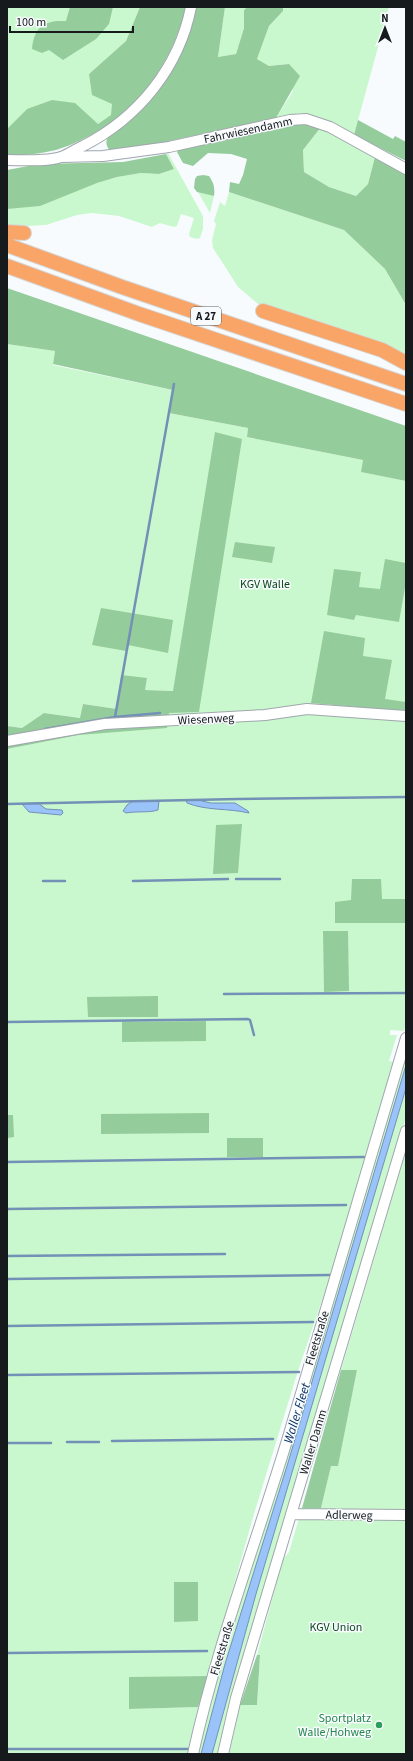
<svg xmlns="http://www.w3.org/2000/svg" width="413" height="1761" font-family="'Source Sans 3',sans-serif">
	<style>
		.green { fill: #caf8ce }
		.forest { fill: #95cc9b }
		.water { fill: #9ac3fa; stroke: #7390b7 }
		.lines { fill: none; stroke-linecap: round; stroke-linejoin: round }
		.stream { stroke: #7390b7; stroke-width: 2.5 }
		.minor-casing { stroke: #9fa6ad; stroke-width: 12 }
		.highway-casing { stroke: #d5d6d6; stroke-width: 16 }
		.minor { stroke: #fff; stroke-width: 10 }
		.highway { stroke: #faa568; stroke-width: 14 }
		.leisure-dot { fill: #2e9e5b; stroke: #f8fbfe; stroke-width: 1.5 }
		.labels { text-anchor: middle; stroke-width: 3; stroke-linejoin: round; paint-order: stroke }
		.shield { fill: #f8fbfe; stroke: #5a5e60; stroke-width: 1 }
		.shield-label { font-size: 11px; font-weight: bold; fill: #171a1c }
		.street-label { font-size: 12px; fill: #171a1c; stroke: #f8fbfe }
		.park-label { font-size: 12px; fill: #0a481b; stroke: #f8fbfe }
		.leisure-label { font-size: 12px; fill: #27864d; stroke: #f8fbfe; text-anchor: end }
		.water-label { font-size: 13px; font-style: italic; fill: #022b5b; stroke: #f8fbfe }
	</style>
	<rect width="100%" height="100%" fill="#f8fbfe"/>
	<path class="green" d="M7,7H140L126,41L89,74L112,104V115L98,124L92,120L27,109L7,129Z
		M225,7H247L244,10V28L236,54L218,57Z
		M283,7H389L354,135L300,113L276,118L293,91L289,64L269,66L257,59L269,26L283,11Z
		M321,127L375,157L368,184L356,196L329,187L304,172L303,150Z
		M168,153L203,216V229L200,238L197,239L190,237L189,234L194,218L181,214L177,226L174,227L160,223L152,227L119,216L92,213L77,215L46,225L7,227V209L117,177L141,173L159,174L174,169L166,154Z
		M198,192L214,196L210,213Z
		M229,192L344,230L385,269L406,305V358L357,337L258,304L238,287L213,248L212,240L216,224L214,221L220,202L225,206Z
		M7,344L55,351L53,365L173,390L169,413L248,428L247,437L363,460L362,472L406,481V1023L404,1031L390,1030V1035H397L389,1061L394,1062L332,1271L297,1374L254,1514L208,1676L129,1678V1709L198,1707L187,1754H7V749L79,735L169,713L173,691L145,690L121,675L117,709L83,704L81,718L44,713L22,728L7,726Z
		M406,1049V1065L287,1466L225,1664L201,1754H197L207,1710Z
		M406,1088V1117L233,1691L218,1754H212L256,1594Z
		M406,1151V1754H229L240,1705H257L260,1655H257L283,1559L289,1552L302,1508H321L331,1465H338L357,1370H341Z"/>
	<path class="forest" d="M70,7H113L109,24L96,39L63,60L49,50L42,53L32,49C34,27 44,20 66,21Z
		M140,7H186C169,75 124,129 56,150C40,154 23,155 7,156V129L27,109L52,100L75,103L98,124L111,115L112,104L92,95L89,74L126,41Z
		M195,7H225L218,57L236,54L244,28V10L247,7H283V11L269,26L257,59L269,66L289,64L300,76L276,118L128,150L111,152C105,145 105,141 110,133L162,83Z
		M358,120L393,139L395,136L406,142V161L354,135Z
		M299,121L321,127L303,150L304,172L329,187L356,196L368,184L375,157L406,174V305L385,269L344,230L229,192L230,182L239,184L243,175L247,159L231,154L208,153L193,166L183,163L177,152L180,147Z
		M166,154L174,169L159,174L141,173L117,177L97,183L40,206L7,209V170L39,164L123,162Z
		M203,175L209,176C214,183 215,188 214,196L197,192L194,188L195,179L197,176Z
		M7,288L406,426V481L361,472L363,460L247,437L248,428L169,413L173,390L53,364L55,351L7,344Z
		M215,432L242,439L199,712L169,713L167,728L79,735L7,749V726L22,728L44,713L80,718L83,704L117,709L121,675L147,678L145,690L173,691Z
		M235,542L275,547L272,563L232,557Z
		M385,559L406,563V582L399,622L356,615L354,620L327,615L334,569L361,572L359,587L380,589Z
		M101,608L173,620L168,653L128,645L126,651L92,645Z
		M324,631L365,638L363,656L392,660L385,699L406,702V711L311,703Z
		M242,824L238,873L213,874L216,825Z
		M352,879H381L382,899H406V923H335V902L351,900Z
		M323,931H348L349,991L324,992Z
		M158,996V1017H88L87,997Z
		M206,1021V1041L122,1042V1022Z
		M209,1113V1133L101,1134V1114Z
		M7,1115H13L14,1137L7,1138Z
		M227,1138H263V1157H227Z
		M341,1370H357L338,1466H331L321,1508H302Z
		M174,1582H198V1621L174,1622Z
		M257,1655H260L257,1705H240Z
		M208,1676L198,1707L129,1709V1677Z"/>
	<path class="water" d="M186,800H198L211,803H235L248,811L249,813C228,808 207,811 187,803Z
		M133,801H159L158,810C149,813 136,811 126,813L123,811L127,805Z
		M38,803L46,809L62,810L63,813L61,815L29,812L22,804Z
		M406,1065V1088L256,1594L212,1754H201L225,1664L287,1466Z"/>
	<g class="lines">
		<path class="stream" d="M115,717L174,384
			M45,729L115,717L160,713
			M7,804L238,799L406,797
			M236,879H280
			M43,881H65
			M133,881L228,879
			M224,994L405,993
			M7,1022L248,1019L250,1020L254,1035
			M7,1162L364,1157
			M7,1209L346,1205
			M7,1256L225,1254
			M7,1279L330,1275
			M7,1326L313,1322
			M7,1375L299,1372
			M112,1441L273,1439
			M67,1442H99
			M7,1443H51
			M7,1653L207,1651
			M7,1749H190"/>
		<defs>
			<path id="minor" d="M61,157L103,156L169,147L290,120L306,119L330,127L406,169
				M7,160C23,160 47,162 61,157C69,154 76,149 83,146C138,118 179,68 191,7
				M7,741L105,724L265,715L307,709L406,716
				M291,1514L406,1515
				M193,1754C217,1645 257,1540 289,1434C329,1302 366,1170 406,1038
				M223,1754L236,1698L406,1131"/>
			<path id="highway" d="M7,232L24,233
				M7,245L122,287L406,384
				M7,266L139,314L406,404
				M263,311L382,350L406,363"/>
		</defs>
		<use href="#minor" class="minor-casing"/>
		<use href="#highway" class="highway-casing"/>
		<use href="#minor" class="minor"/>
		<use href="#highway" class="highway"/>
	</g>
	<circle class="leisure-dot" cx="379" cy="1725" r="4"/>
	<g class="labels">
		<rect class="shield" x="191" y="307" width="30" height="18" rx="3"/>
		<g class="shield-label">
			<text x="206" y="320">A 27</text>
		</g>
		<g class="street-label">
			<text transform="translate(248 130) rotate(-12)" y="4">Fahrwiesendamm</text>
			<text transform="translate(206 719) rotate(-3)" y="4">Wiesenweg</text>
			<text transform="translate(317 1338) rotate(-73)" y="4">Fleetstraße</text>
			<text transform="translate(313 1442) rotate(-73)" y="4">Waller Damm</text>
			<text transform="translate(349 1515) rotate(1)" y="4">Adlerweg</text>
			<text transform="translate(222 1648) rotate(-73)" y="4">Fleetstraße</text>
		</g>
		<g class="park-label">
			<text x="265" y="588">KGV Walle</text>
			<text x="336" y="1631">KGV Union</text>
		</g>
		<g class="leisure-label">
			<text x="371" y="1722">Sportplatz<tspan x="371" dy="14">Walle/Hohweg</tspan></text>
		</g>
		<g class="water-label">
			<text transform="translate(296 1413) rotate(-73)" y="5">Waller Fleet</text>
		</g>
	</g>
	<rect width="413" height="1761" fill="none" stroke="#171a1c" stroke-width="16"/>
	<g transform="translate(385 28)" stroke="#f8fbfe" stroke-width="3" paint-order="stroke">
	<path d="M0-3L7 15L0 10L-7 15Z" fill="#171a1c"/>
	<text y="-6" font-size="11" font-weight="bold" text-anchor="middle" fill="#171a1c">N</text>
	</g>
	<path d="M10 26v6h123v-6" fill="none" stroke="#171a1c" stroke-width="2"/>
	<text x="16" y="26" font-size="12" fill="#171a1c" stroke="#f8fbfe" stroke-width="3" paint-order="stroke">100 m</text>
</svg>
